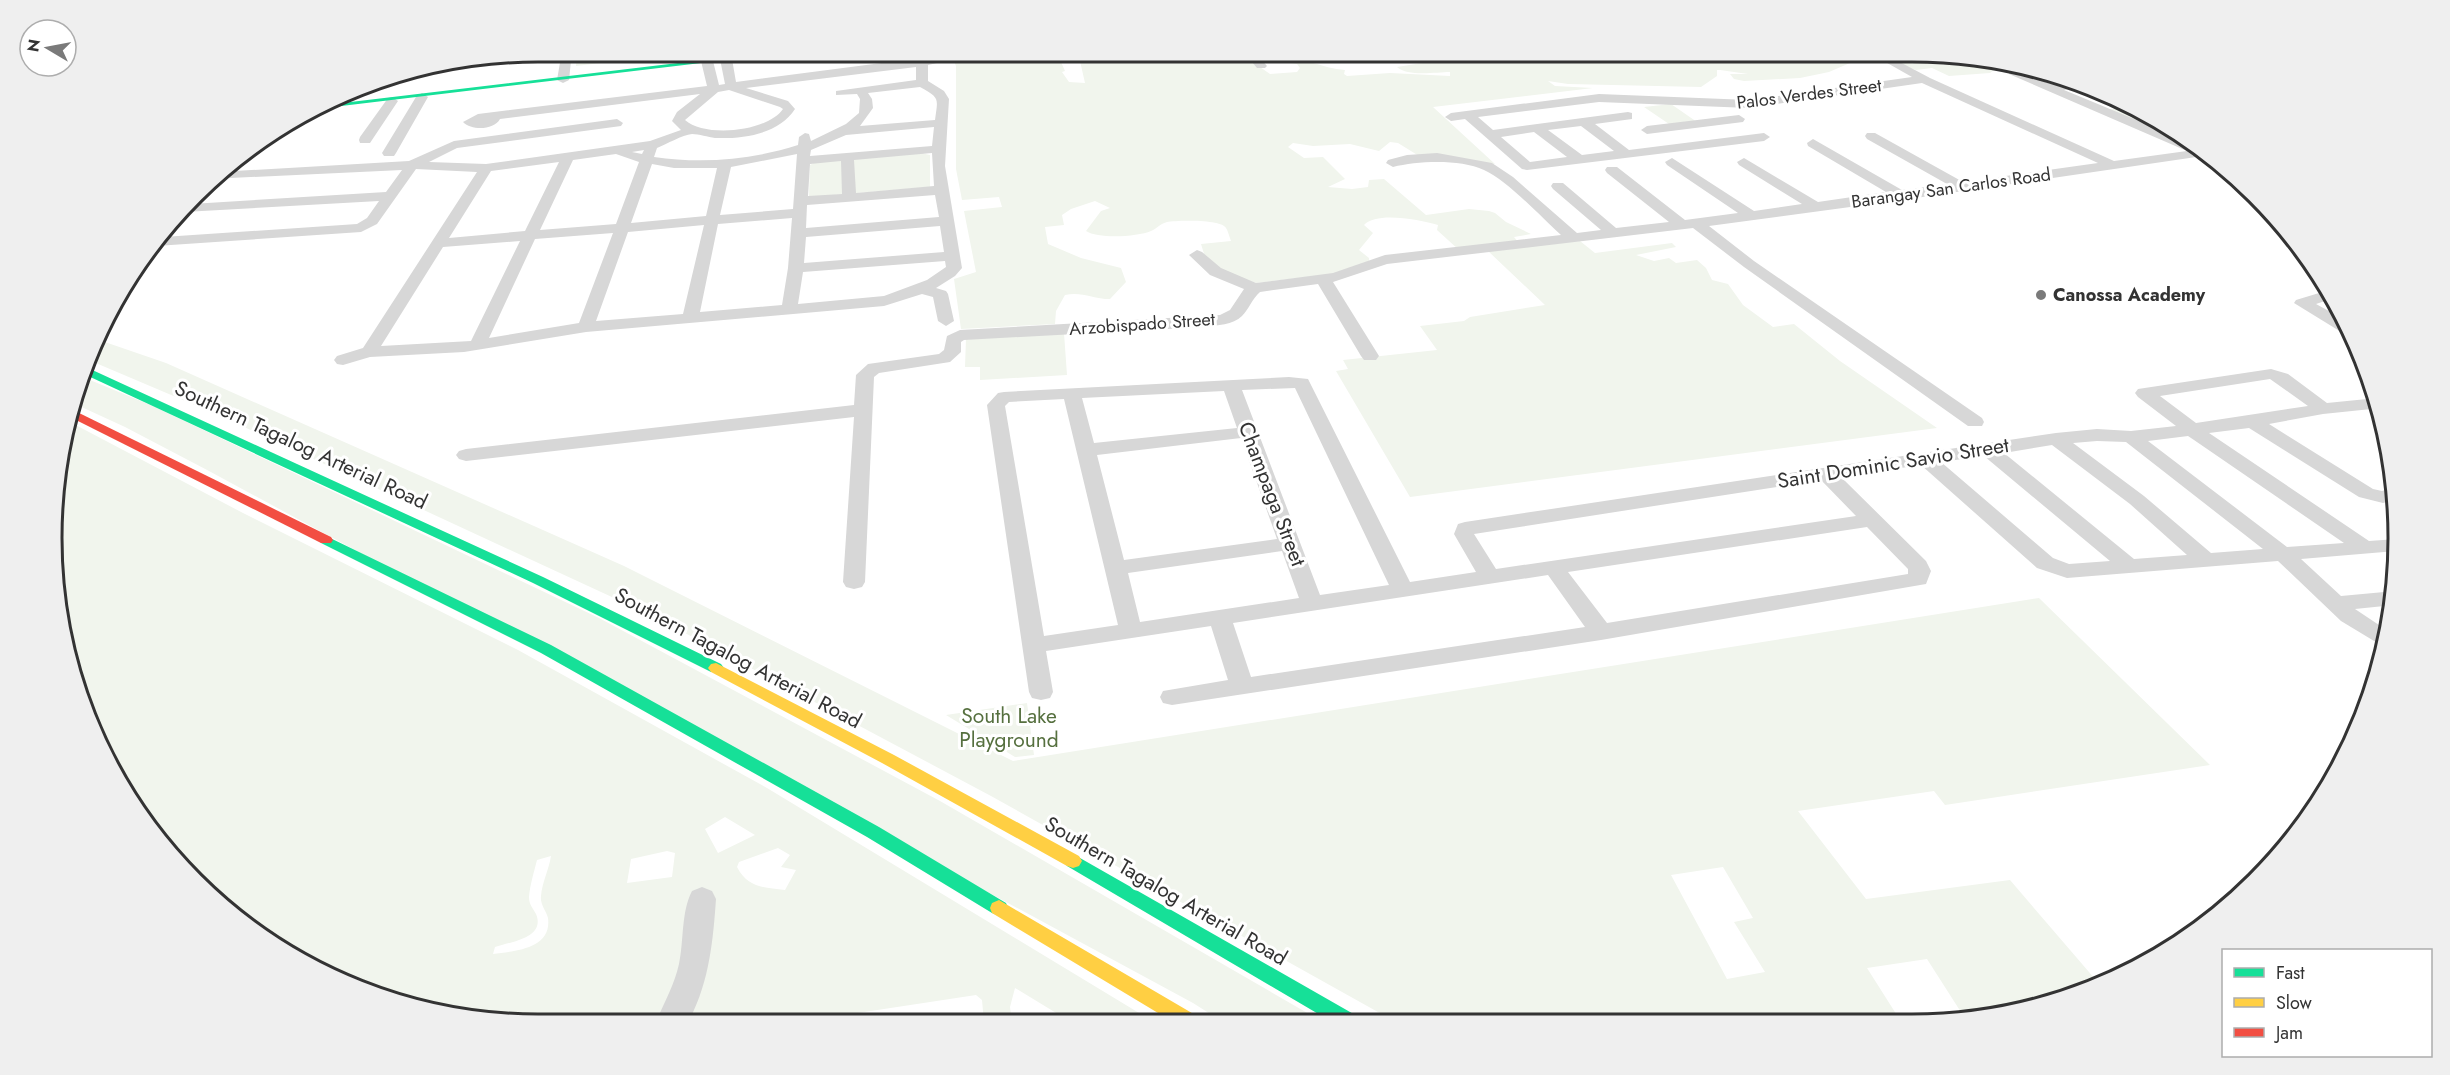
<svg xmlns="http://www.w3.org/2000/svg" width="2450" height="1075" font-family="Jost,sans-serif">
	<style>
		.green { fill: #f1f5ed; fill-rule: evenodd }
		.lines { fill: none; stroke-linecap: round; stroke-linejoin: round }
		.street { fill: #d7d7d7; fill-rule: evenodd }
		.fast { fill: #16e098; fill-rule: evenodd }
		.slow { fill: #ffcf43; fill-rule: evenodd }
		.jam { fill: #f24e42; fill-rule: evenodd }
		.poi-dot { fill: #7a7a7a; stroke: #fff; stroke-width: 2 }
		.labels { text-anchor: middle; stroke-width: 6; stroke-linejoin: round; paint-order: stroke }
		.far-street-label { font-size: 18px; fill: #333; stroke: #fff }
		.far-poi-label { font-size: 18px; font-weight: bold; fill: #333; stroke: #fff; text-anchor: start }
		.street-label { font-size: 21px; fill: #333; stroke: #fff }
		.park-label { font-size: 21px; fill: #56703f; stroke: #fff }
		.rim { fill: none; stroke: #333; stroke-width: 3 }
	</style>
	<rect width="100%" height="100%" fill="#fff"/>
	<path class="green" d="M577,51H699L576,66Z
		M950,51L989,53L1048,51L1053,57H1044V60L1061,62L1065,71L1062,72L1069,82L1085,83L1080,61L1102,59L1099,51H1244L1260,67L1270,74L1297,72L1300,68L1297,64L1276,61L1277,59C1305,56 1319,68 1345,70L1344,74L1347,76L1390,73L1450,76V72C1436,72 1408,77 1397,67L1441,60L1521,56L1516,51H1913L1931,54L1943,60L1996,65L1986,67L1994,70L1990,73L1949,76L1932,68L1916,70L1891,62L1857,60L1829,72L1800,78L1744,81L1734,79L1730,74H1748L1720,70H1717V76L1701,87L1568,84L1548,81L1555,86L1593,88L1433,107L1495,164L1419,156L1398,143L1390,142L1379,151L1350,144L1313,146L1293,143L1288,147L1304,158L1323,157L1345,179L1328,187L1352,189L1368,187L1369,180L1384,179L1426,215L1469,209L1489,211L1495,213L1506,222L1531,234L1514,237L1519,243L1459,250L1437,230L1438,225C1420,220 1377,211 1364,225L1373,233L1359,250L1369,258V261L1342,273L1256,283L1222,271L1205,257L1201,244L1231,241C1229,236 1228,231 1226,228C1222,219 1176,220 1167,222C1159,224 1157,229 1151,231C1137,237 1098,239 1086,231L1101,211L1110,208L1095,201L1071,209L1062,215L1064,225L1045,227L1048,244L1081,258L1121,268L1126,282L1110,299C1093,299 1081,291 1065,295L1056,311L1055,324L961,329L954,279L976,272L964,211L1002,207L999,197L962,200L956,169V66Z
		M1671,104L1697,122L1669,124L1644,107Z
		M2134,106L2156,116L2194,143L2188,144L2106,110Z
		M921,153L930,155V187L809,197L810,165L818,161Z
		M1580,241L1595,253L1672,243L1676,247L1636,255L1654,261L1669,258L1676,263L1697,260L1706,268L1712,280L1728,284L1743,305L1773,327L1794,324L1840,361L1937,428L1410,497L1336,371L1348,369L1343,360L1437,350L1420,326L1464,321L1470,317L1545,305L1488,251Z
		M1064,333L1067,375L980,380V367H965L966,338Z
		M99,340L166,363L624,566L1013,761L2039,598L2210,765L1945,805L1934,791L1798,811L1866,899L2010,880L2101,986L2099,987L1976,1020H1966L1927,959L1867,968L1900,1020L1394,1021L991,796L653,616L216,414L91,361ZM1723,867L1753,918L1734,922L1765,972L1727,979L1671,875Z
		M85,378L153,406L599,618L940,801L1323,1022H1223L1193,1003L209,471L125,427L75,404Z
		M68,421L243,513L518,650L767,788L1154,1022H1071L1015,988L1010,1007L1012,1023H984L982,1000L976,995L838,1016L814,1023L679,1024L687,957L664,1024H538L381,998L295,959L217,903L116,780L77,694L55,601L60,443ZM725,817L755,835L718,853L705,829ZM778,848L790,855L781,867L796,870L785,890C763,887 748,888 737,867L739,862ZM667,851L675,853L672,877L627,883L631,859ZM551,856C549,869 542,883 541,896C540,905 546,910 548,918C552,949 515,951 493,954L495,947C510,942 546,938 536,914C533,908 529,905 529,897C530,885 534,872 537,860Z
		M1027,703L1034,755L1015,757L946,715Z"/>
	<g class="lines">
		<path class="street" d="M562,51H572L569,80L563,83L557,80Z
			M1243,51H1254L1267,66L1265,68H1257Z
			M1300,51H1311L1314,55L1309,58Z
			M1377,51H1388L1390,54L1385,57Z
			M1866,51H1879L1930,78L2114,161L2187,151L2009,74V70C2024,67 2037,81 2051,84C2066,87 2073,79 2089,86L2064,90L2197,145L2210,155L1902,200L1709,226L1754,261L1982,418L1984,422L1982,426H1968L1744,267L1693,228L1387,264L1333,282L1379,356L1376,360H1364L1361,356L1318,284L1260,292C1252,299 1249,309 1242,316C1233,325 1217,325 1205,327L964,340L961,342V352L950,362L879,373L874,377L865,582L862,587L854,589L846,587L843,582L854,417L466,461L459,459L456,455L459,451L466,449L854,405L856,375L868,364L939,354L944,350L947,336L960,330L1220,315L1230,310L1244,289L1210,275L1189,255L1197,250L1202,252L1221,268L1256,283L1333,273L1385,255L1561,235C1540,216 1508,181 1484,170C1460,159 1418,161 1393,167L1386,163L1388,160L1407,155L1437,153L1492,163L1513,177L1577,233L1601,230L1553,189L1551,186L1553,183H1563L1616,228L1669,222L1607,173L1605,170L1607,167H1617L1685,220L1738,213L1667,165L1665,162L1672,158L1754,211L1802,204L1739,165L1737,162L1744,158L1818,202L1886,192L1808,146L1807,143L1813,139L1902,190L1947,184L1867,139L1865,136L1867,133H1875L1963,182L2098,163L1922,83L1749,108L1599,102L1478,117L1493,130L1628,112L1632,113V119L1595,124L1629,150L1764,133L1770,137L1764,141L1527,170L1522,169L1465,119L1451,121L1445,117L1451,113L1599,94L1749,100L1912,77ZM1581,126L1614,151L1582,155L1548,130ZM1534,132L1567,157L1530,162L1501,137Z
			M951,54L957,57L955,59L928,65V81L944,91L949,99L945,166L962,268L955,276L936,288L946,291L948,294L954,321L946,326L938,321L933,297L922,294L884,306L586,332L464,352L370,357L343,365L337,364L334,360L337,356L363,348L477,172L416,169L377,224L361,232L156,246L163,237L357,224L367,218L379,201L184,212L191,204L386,192L402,170L210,179L217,172L409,161L454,141L617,119L623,123L621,126L457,148L429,162L486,164L650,141L681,130L672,121L677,112L700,94L500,119C494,130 472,131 463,122L478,114L707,86L701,61L707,58L713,61L719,85L725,84L720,59L726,56L732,59L736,82ZM916,67V80L836,91V95L857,94L860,99L859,113L846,124L811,141L809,134L805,133L799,137L798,145C751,160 703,164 654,157L657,148C667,144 682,135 692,134C699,134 708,137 715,138C744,139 779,134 795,109L788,101L746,88ZM920,87C940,98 938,98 935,120L860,126L873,108L872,99L868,93ZM729,90L780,107L783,109C767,132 705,138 685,120L718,92ZM934,127L932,146L810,156L811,150L846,135ZM644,150L642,154L632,152ZM932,153L934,186L856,193L854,160ZM616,154L639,162L616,224L540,230L573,160ZM797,154L793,209L720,215L731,167ZM841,161L842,194L808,196L810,164ZM559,162L525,231L449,238L491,171ZM652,164L674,168H717L706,216L631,223ZM935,195L939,217L806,228L807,205ZM792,218L788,268L782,305L700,312L718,224ZM704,225L683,314L596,321L628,232ZM940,226L944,252L804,263L806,237ZM613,233L579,323L489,338L535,239ZM520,241L471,341L381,346L443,247ZM945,261L946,267L927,280L884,296L798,304L803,272Z
			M422,93L428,97L396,153L394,156H384L382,153L416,97Z
			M392,97L398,101L370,143H360L359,140L360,137L388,98Z
			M1739,115L1745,119L1743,122L1647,134L1641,130L1647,126Z
			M2329,290L2334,298L2316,304L2349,322L2354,336L2346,335L2294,303L2296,300Z
			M2271,369L2288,374L2327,403L2377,398L2381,408L2323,414L2269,424L2373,489L2382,491L2395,487L2397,499L2383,503L2359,497L2249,428L2209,433L2369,541L2397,539L2396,551L2301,559L2341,596L2395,591L2394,605L2355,609L2388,631L2384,647L2341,621L2278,561L2067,578L2037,568L1921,465L1841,477L1926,561L1931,571L1926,584L1601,640L1172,705L1163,703L1160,697L1163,691L1228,680L1211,626L1046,651L1053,692L1050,698L1041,700L1032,698L1029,692L987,405L998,393L1004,392L1289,377L1308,379L1410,582L1476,572L1454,534L1458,524L1465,522L2056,433L2097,429L2131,431L2176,426L2138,397L2135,393L2138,389ZM2270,379L2308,406L2196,423L2160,396ZM1295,388L1389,585L1320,595L1242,390ZM1224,391L1237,428L1094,443L1082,398ZM1064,399L1118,625L1044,636L1005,406L1009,402ZM2188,436L2194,440L2344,543L2287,547L2148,441ZM1241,438L1277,539L1124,560L1097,455ZM2097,441L2126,442L2263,549L2211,553L2144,496L2073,443ZM2052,445L2130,504L2187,555L2134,559L2004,453ZM1984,456L2110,561L2069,564L2053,558L1941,462ZM1821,480L1856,516L1496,569L1474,534ZM1867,527L1908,569V574L1607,623L1568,572ZM1282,551L1299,598L1140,622L1128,573ZM1548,575L1585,627L1251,677L1233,623Z
			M702,887L712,891L716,899C713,942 709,985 687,1024H655C664,1003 674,986 679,964C684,941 681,912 692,891Z"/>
		<path class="fast" d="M779,51H801L308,110L317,106Z
			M88,368L543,577L721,664L724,668L721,672H711L533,583L86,375Z
			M326,536L551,645L879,827L1006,903L1008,908L1006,913L999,916L992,913L867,837L541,653L321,543L319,540Z
			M1073,854L1357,1016L1360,1022H1332L1067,866L1064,861L1067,856Z"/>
		<path class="slow" d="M716,663L894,755L1079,856L1082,861L1079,866L1073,868L1067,866L882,763L711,672L708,668L711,664Z
			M999,900L1197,1016L1200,1022H1173L992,913L990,908L992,903Z"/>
		<path class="jam" d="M73,410L331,537L333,540L331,543H321L70,417Z"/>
	</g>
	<circle class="poi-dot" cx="2041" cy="295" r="6"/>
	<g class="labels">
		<g class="far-street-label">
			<text transform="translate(1809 94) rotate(-7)" y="6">Palos Verdes Street</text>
			<text transform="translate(1951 188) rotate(-8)" y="6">Barangay San Carlos Road</text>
			<text transform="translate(1142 324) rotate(-4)" y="6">Arzobispado Street</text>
		</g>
		<g class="far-poi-label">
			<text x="2053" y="301">Canossa Academy</text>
		</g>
		<g class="street-label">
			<text transform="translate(301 445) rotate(25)" y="7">Southern Tagalog Arterial Road</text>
			<text transform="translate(1893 463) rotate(-9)" y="7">Saint Dominic Savio Street</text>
			<text transform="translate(1272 494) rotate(69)" y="7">Champaga Street</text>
			<text transform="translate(738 658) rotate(28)" y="7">Southern Tagalog Arterial Road</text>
			<text transform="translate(1166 891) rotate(30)" y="7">Southern Tagalog Arterial Road</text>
		</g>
		<g class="park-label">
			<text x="1009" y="723">South Lake<tspan x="1009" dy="24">Playground</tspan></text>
		</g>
	</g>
	<path d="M0 0H2450V1075H0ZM538 62H1912A476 476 0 0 1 2388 538V538A476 476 0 0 1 1912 1014H538A476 476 0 0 1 62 538V538A476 476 0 0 1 538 62Z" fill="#efefef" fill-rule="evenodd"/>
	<path class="rim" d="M538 62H1912A476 476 0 0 1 2388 538V538A476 476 0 0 1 1912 1014H538A476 476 0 0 1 62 538V538A476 476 0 0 1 538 62Z"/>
	<rect x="2222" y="949" width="210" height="108" fill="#ffffff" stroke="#adadad" stroke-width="1.5"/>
	<rect x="2234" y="968" width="30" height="9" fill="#16e098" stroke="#adadad" stroke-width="1.5"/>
	<text x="2276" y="979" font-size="18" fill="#333333">Fast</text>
	<rect x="2234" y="998" width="30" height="9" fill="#ffcf43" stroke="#adadad" stroke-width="1.5"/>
	<text x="2276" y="1009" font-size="18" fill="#333333">Slow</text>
	<rect x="2234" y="1028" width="30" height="9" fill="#f24e42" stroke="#adadad" stroke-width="1.5"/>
	<text x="2276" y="1039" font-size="18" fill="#333333">Jam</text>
	<g transform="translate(48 48) rotate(280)"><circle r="28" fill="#ffffff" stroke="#adadad" stroke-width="1.5"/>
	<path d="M0-4.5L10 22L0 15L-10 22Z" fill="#7a7a7a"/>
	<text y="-9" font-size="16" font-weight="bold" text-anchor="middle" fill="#333333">N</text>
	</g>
</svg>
